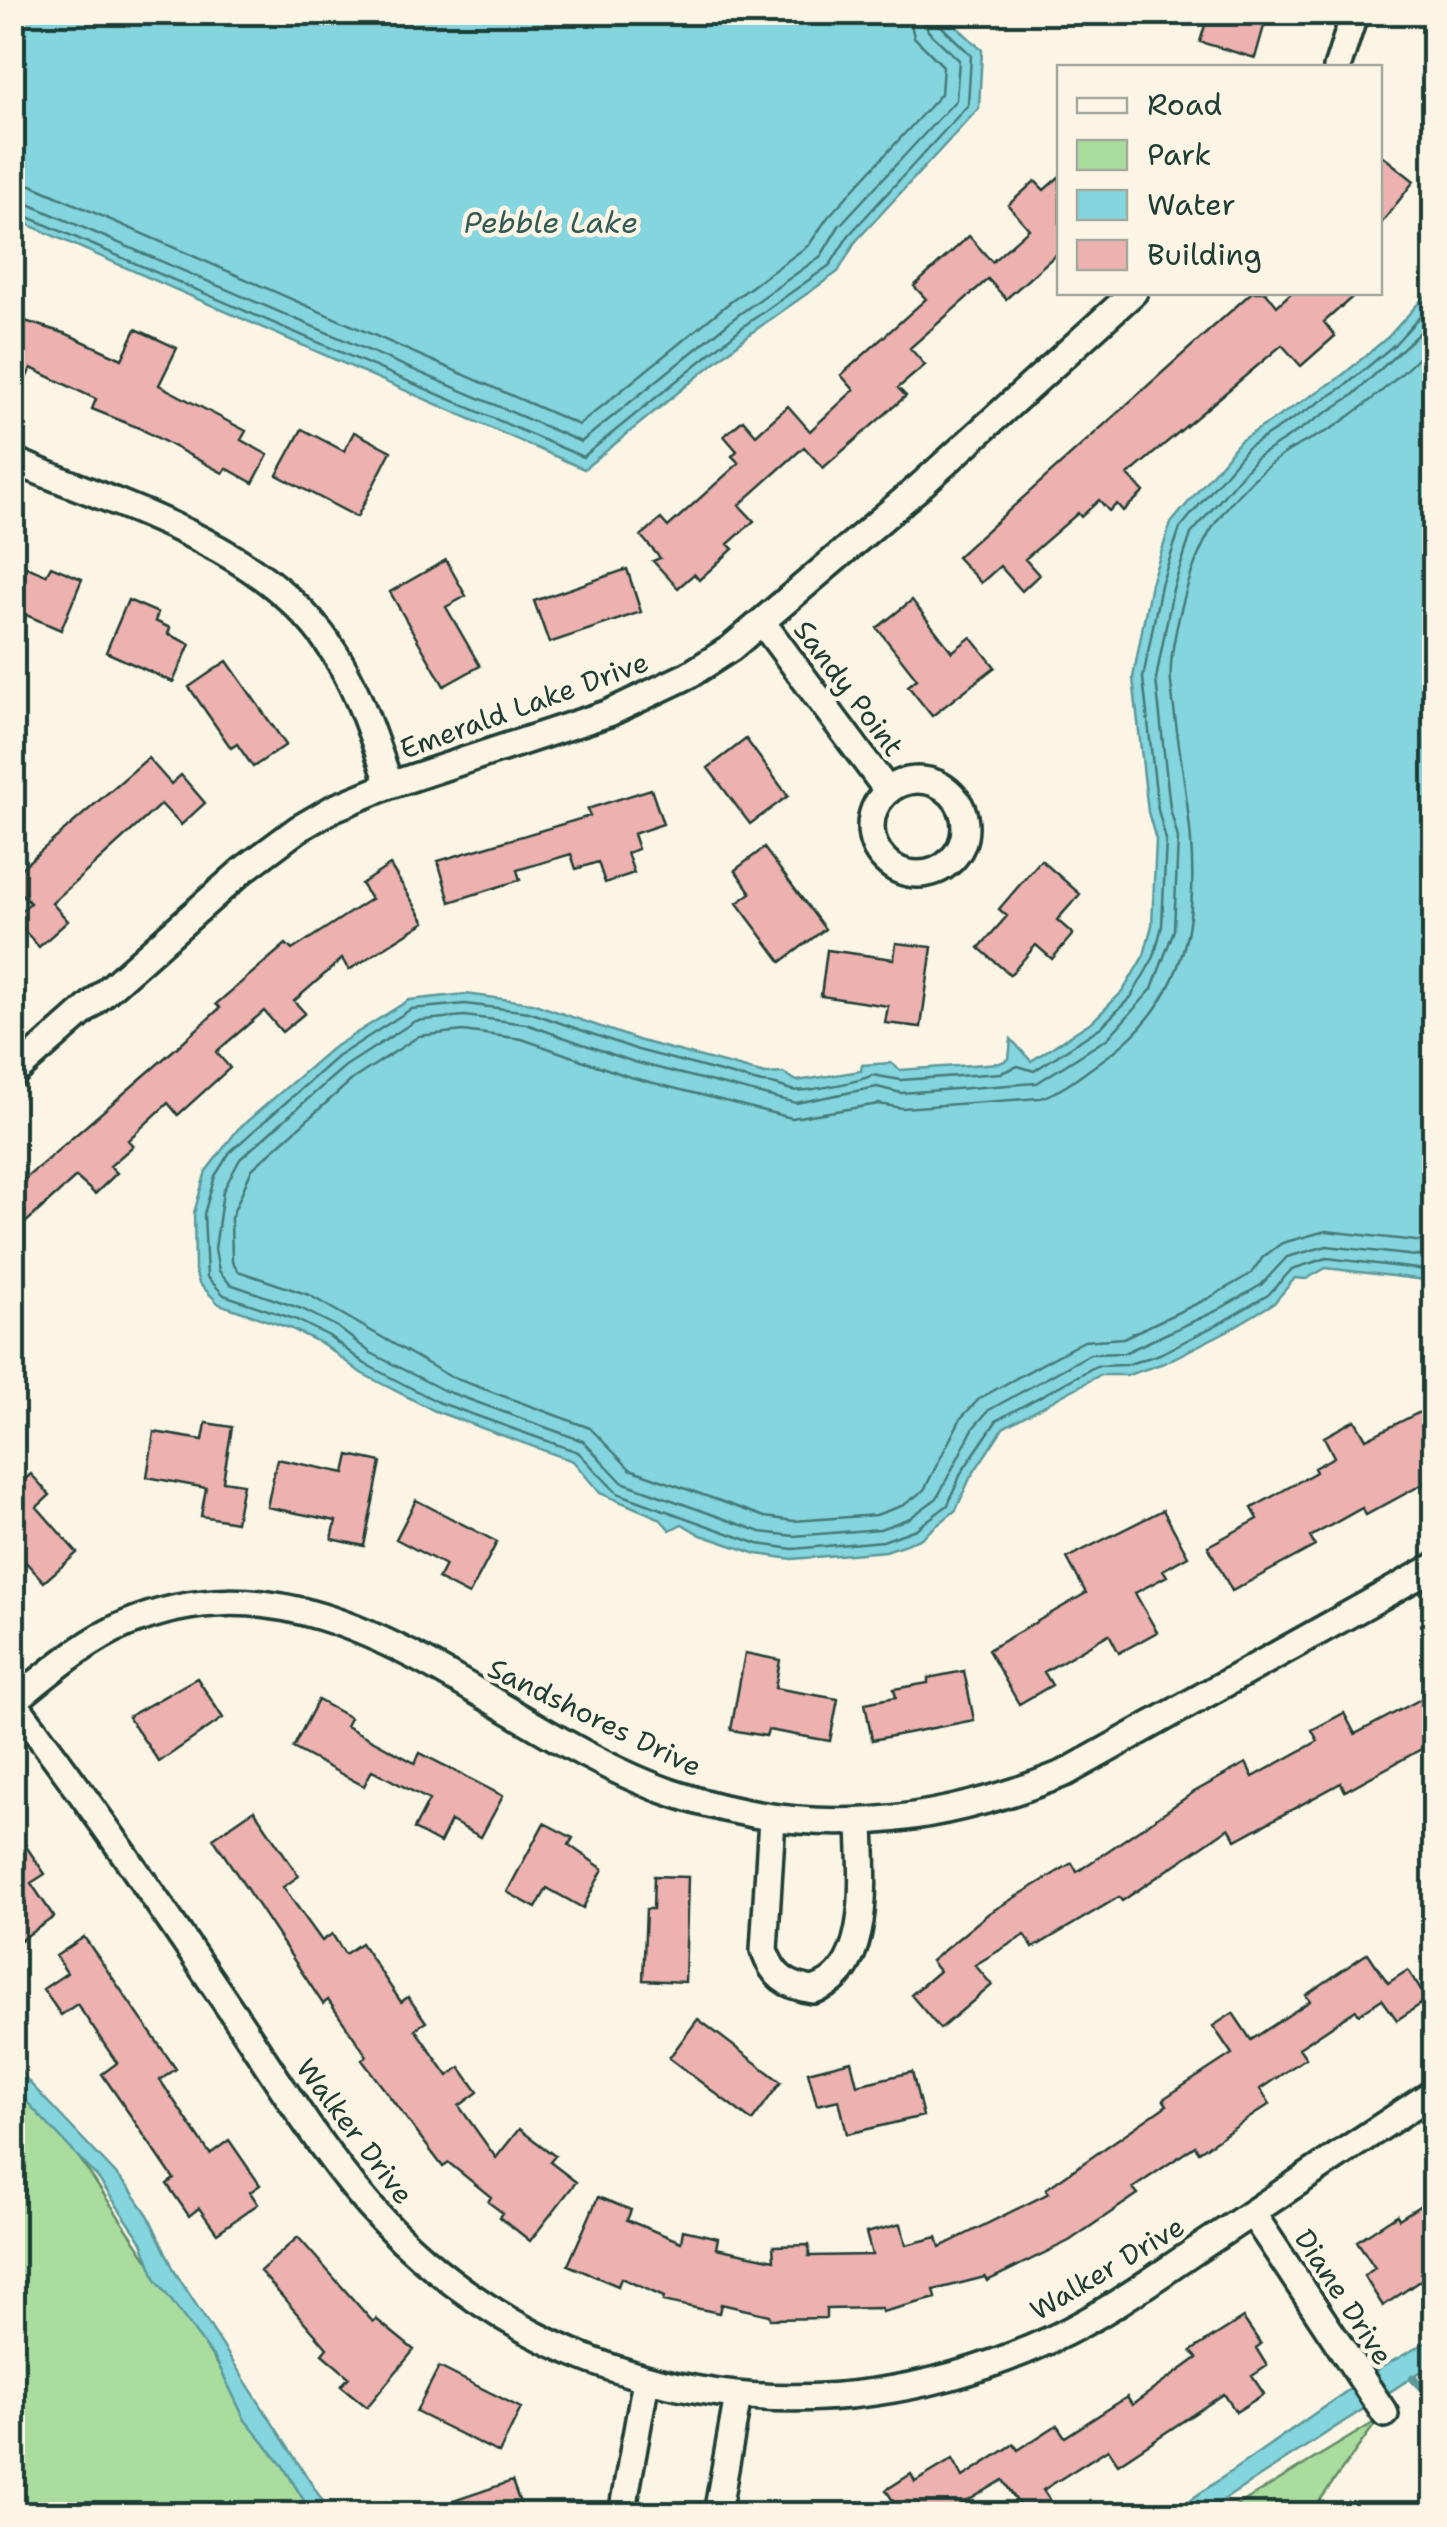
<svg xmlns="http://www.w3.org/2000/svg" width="1447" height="2527" font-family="'Shantell Sans',sans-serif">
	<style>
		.green { fill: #a9dc9d; stroke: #648c68; stroke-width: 2.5 }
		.water { fill: #84d5de; stroke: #5c989a; stroke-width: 2.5 }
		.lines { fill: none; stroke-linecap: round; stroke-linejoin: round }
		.shore { stroke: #477a78; stroke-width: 2.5 }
		.stream { stroke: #5c989a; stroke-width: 9 }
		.building { fill: #edb1af; stroke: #1f3d34; stroke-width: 2.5 }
		.minor-casing { stroke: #1f3d34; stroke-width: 32 }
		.minor { stroke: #fcf5e5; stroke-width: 25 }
		.labels { text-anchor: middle; stroke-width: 9; stroke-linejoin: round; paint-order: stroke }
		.street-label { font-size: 28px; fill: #1f3d34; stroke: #fcf5e5 }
		.water-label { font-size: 30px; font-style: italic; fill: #335b56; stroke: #fcf5e5 }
	</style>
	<rect width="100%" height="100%" fill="#fcf5e5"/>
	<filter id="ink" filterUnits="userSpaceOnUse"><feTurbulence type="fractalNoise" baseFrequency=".01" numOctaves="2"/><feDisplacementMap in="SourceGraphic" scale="20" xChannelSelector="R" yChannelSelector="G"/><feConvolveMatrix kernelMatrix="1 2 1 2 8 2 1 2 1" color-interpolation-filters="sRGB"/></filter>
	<g filter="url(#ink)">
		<path class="green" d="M13,2059L318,2514H13Z
			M1378,2420L1310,2514H1223Z"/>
		<path class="water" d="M941,12L982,50L979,108L856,241L838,272L751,333L584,469L13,218V13Z
			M1434,286V1281L1326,1268L1306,1279L1295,1278L1274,1303L1227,1331L1164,1363L1128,1375H1100L1003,1428L970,1478L956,1510L920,1539L886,1551L792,1559L757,1554L701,1535L682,1524L670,1530L659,1518L600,1493L573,1461L435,1411L361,1373L323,1344L292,1329L219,1304L199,1283L195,1270L194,1213L206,1171L238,1129L331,1049L409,1000L466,994L532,1003L641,1041L765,1074L783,1073L797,1081L861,1071L862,1065L891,1063L900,1070L1000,1063L1009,1059L1011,1039L1031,1061L1094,1020L1123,991L1144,955L1152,925L1156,840L1148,812L1133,678L1151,583L1171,523L1240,441L1339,378L1388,337Z
			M12,2064L130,2189L148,2215L175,2272L331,2514H312L283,2466L245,2420L217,2362L156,2280L142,2242L98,2178L13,2087Z
			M1434,2338V2363L1202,2514H1170L1380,2368Z"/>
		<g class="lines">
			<path class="shore" d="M12,182L31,185L579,425L729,303L809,245L828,217L941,94L943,66L914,37L908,12
				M12,197L581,442L738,315L821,256L839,226L956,100L959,60L928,31L923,12
				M12,210L583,457L745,325L830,265L849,235L968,105L971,55L938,23L936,12
				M1434,301L1395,344L1345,386L1247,448L1180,528L1161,585L1143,678L1158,810L1166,840L1162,926L1154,957L1131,997L1101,1027L1034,1071L1018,1066L1001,1073L901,1080L872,1075C863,1081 803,1093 792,1090C779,1087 776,1083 762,1083L638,1050L529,1012L465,1004L411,1009L337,1057L230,1152L215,1176L204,1214L207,1277L224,1295L297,1320L329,1336L365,1364L438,1402L578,1452L617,1493L758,1544L793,1549L883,1541L916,1529L948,1505L961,1473L997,1420L1096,1366L1126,1365L1160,1354L1222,1322L1268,1295L1292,1269L1327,1258L1434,1271
				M1434,319L1352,396L1256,458L1191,534L1173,589L1156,679L1170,808L1178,838L1174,930L1152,989L1108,1038L1037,1083L901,1093L877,1087L796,1103L634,1062L526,1024L464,1016L415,1021L344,1067L240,1159L223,1191L215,1249L219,1271L230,1284L302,1309L336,1326L371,1353L443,1390L583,1441L622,1482L761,1532L794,1536L880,1529L910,1518L937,1498L974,1427L989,1410L1090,1354L1124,1353L1216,1311L1261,1285L1287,1257L1327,1246L1434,1258
				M1434,341C1405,373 1372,401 1337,425C1321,436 1301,442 1284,454C1255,474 1219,511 1204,543C1188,575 1168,648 1171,683C1184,817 1237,965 1104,1059C1084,1073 1064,1091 1040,1098L902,1108L879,1104L792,1118L630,1077L522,1039L463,1031L419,1036L353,1079L252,1169L231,1218L232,1262L238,1271L309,1295L449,1376L590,1428L630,1469L765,1517L794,1521L876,1515L904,1505L924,1490L961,1418L980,1398L1084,1341L1123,1338L1209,1298L1252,1273L1263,1257L1282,1243L1326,1231L1434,1243"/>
			<path class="stream" d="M1413,2378L1434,2400"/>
		</g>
		<path class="building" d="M1209,12H1268L1255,58L1200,42Z
			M1380,154L1414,181L1380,225Z
			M1060,176V251L1006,299L988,279L910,348L925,365L898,388L906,396L823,468L804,447L739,505L754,521L728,544L733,549L699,580L694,574L678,588L653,561L660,558L641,536L661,519L668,527L739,463L732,456L737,451L724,436L743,420L756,435L788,406L810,431L854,390L841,375L926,299L914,286L969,236L992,262L1029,229L1008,205L1035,181L1044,190Z
			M1252,292H1266L1277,306L1292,292H1358L1324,322L1335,336L1301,366L1282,345L1128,475L1144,492L1123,511L1117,504L1109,511L1099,500L1081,517L1078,513L1025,559L1039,575L1022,591L1000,566L981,583L957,557Z
			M12,317L67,334L122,359L136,329L177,348L159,385L246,431L241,440L268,455L253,483L226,468L223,473L139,428L92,409L96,399L31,368L12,409Z
			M302,429L344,451L354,432L391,451L357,517L277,475Z
			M446,560L466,596L446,607L480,666L444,686L390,592Z
			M12,561L46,575L51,566L82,579L61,630L12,609Z
			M627,569L641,612L549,643L534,601Z
			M128,600L158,613L155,621L170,628L168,634L190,644L173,682L106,652Z
			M912,600L952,652L971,637L995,667L932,716L908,686L917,679L877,628Z
			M227,661L286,745L253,767L237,744L231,748L189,687Z
			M746,739L788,796L750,824L708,768Z
			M148,758L171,784L181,775L205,803L181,825L161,804L52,903L68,921L39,947L13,918L30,903L12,884V876Z
			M651,789L663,824L633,834L638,849L627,853L634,873L605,883L598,862L576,869L571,854L517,870L520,880L450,902L438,861L590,816L587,809Z
			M764,848L825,929L781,962L737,903L751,893L735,870Z
			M1041,860L1080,894L1057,920L1073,934L1052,959L1036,945L1010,975L979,948L1007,916L999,909Z
			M390,865L425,922L349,970L342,959L294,1001L305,1013L282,1032L264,1011L216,1052L230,1068L178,1115L168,1103L128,1140L133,1146L110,1166L117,1173L95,1194L76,1177L12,1235V1190L175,1049L220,1008L216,1004L286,944L292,950L371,899L361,884Z
			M896,943L932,947L921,1027L885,1023L888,1006L821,996L827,950L894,959Z
			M1434,1405V1478L1366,1515L1362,1508L1310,1537L1315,1546L1232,1591L1208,1546L1258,1519L1252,1508L1316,1472L1314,1468L1334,1457L1324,1437L1355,1420L1366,1439Z
			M206,1423L232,1427L223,1481L243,1484L236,1522L201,1516L206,1488L147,1477L154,1432L203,1440Z
			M349,1455L381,1462L364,1546L332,1539L336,1521L267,1507L277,1459L345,1473Z
			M31,1474L50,1495L37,1507L77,1553L44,1582L12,1547V1480L17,1486Z
			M416,1500L497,1542L469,1595L438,1579L445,1565L396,1539Z
			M1163,1510L1188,1556L1163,1570L1167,1576L1135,1593L1157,1632L1119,1653L1109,1634L1044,1672L1052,1685L1019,1704L988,1650L1086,1593L1067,1558Z
			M745,1653L780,1660L775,1688L838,1699L830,1741L768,1730L766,1736L731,1730Z
			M964,1671L974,1720L872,1740L865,1703L896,1697L894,1689L928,1683V1678Z
			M197,1678L223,1718L159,1762L128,1717Z
			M1434,1692V1742L1345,1791L1341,1783L1236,1840L1229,1828L1122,1901L1119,1897L1033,1948L1025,1935L975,1965L992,1985L940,2029L911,1995L939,1971L931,1961L989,1913L1072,1863L1077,1872L1194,1792L1246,1763L1253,1777L1318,1741L1312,1730L1344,1713L1355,1734Z
			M318,1700L350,1718L346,1726L415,1763L420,1753L503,1796L481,1837L451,1821L440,1843L414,1829L429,1800L372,1770L364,1786L293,1748Z
			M254,1810L299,1876L283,1887L322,1941L332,1934L345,1954L361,1943L401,2002L408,1997L426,2022L415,2029L448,2076L460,2067L478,2092L459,2106L496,2158L519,2129L555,2156L550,2162L576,2182L530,2241L500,2217L503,2213L488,2202L491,2197L449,2163L443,2167L362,2060L367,2056L328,2000L323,2004L213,1838Z
			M544,1823L573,1838L569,1845L603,1869L583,1908L547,1888L536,1908L507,1892Z
			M12,1826L45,1874L31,1883L54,1917L12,1946Z
			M654,1876L688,1877L685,1982L643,1980L646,1909H653Z
			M84,1937L176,2069L160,2080L210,2154L229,2140L260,2185L250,2192L258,2204L217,2233L199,2208L189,2216L167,2184L174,2179L102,2074L117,2063L77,2004L61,2015L43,1989L67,1973L56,1956Z
			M1368,1953L1388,1983L1408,1970L1427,2000L1397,2020L1382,1999L1359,2014L1356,2010L1299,2048L1306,2058L1260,2089L1270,2104L1199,2152L1195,2146L1133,2188L1138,2194L1069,2241L987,2281L985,2277L934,2290L936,2298L882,2312L881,2308L826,2309V2318L770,2319L769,2315L721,2304L719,2313L663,2301L664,2297L621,2278L618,2286L568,2265L598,2197L631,2210L627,2220L681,2242L683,2230L718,2238L716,2248L774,2260L773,2246L809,2245V2256L872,2255L866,2233L901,2224L906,2245L937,2237L940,2247L1049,2193L1046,2189L1167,2105L1163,2099L1232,2054L1213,2026L1233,2013L1251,2040L1310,2001L1306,1995Z
			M698,2019L781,2082L752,2121L669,2058Z
			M851,2061L857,2085L912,2072L923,2116L847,2134L839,2100L817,2105L808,2072Z
			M1434,2204V2271L1383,2306L1364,2276L1375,2268L1357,2241L1397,2215L1399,2219L1421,2205L1425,2210Z
			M298,2237L373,2322L376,2319L414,2350L367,2407L341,2386L349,2377L322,2354L327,2348L260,2271Z
			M1243,2318L1261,2344L1256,2348L1267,2366L1252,2376L1264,2394L1236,2412L1224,2394L1118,2464L1108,2449L1043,2490L1054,2506L1041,2514H1025L1003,2480L946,2514H901L886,2490L911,2474L915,2482L953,2459L963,2477L1014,2444L1018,2450L1057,2425L1065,2437L1127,2397L1132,2405L1197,2358L1191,2351Z
			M439,2367L521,2408L499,2453L416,2412Z
			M512,2481L524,2514H428L427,2510Z"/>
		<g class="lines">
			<defs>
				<path id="minor" d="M1337,68L1355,12
					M12,460C120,507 261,543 330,646C358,687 373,738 390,785
					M762,622L887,790
					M871 827a47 47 0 1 1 94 0a47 47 0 1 1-94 0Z
					M12,1075L243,870L298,829L334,808L390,785L609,713L689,675L731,648L918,488L1134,292
					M12,1700C92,1804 165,1913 239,2022C284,2089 328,2163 384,2222C564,2406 819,2446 1050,2340C1103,2316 1150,2281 1198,2249C1277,2196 1355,2144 1434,2092
					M14,1701C48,1674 85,1641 126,1624C333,1538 491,1732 675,1794C811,1840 934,1826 1065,1773L1434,1567
					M772,1818L764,1950C773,1976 786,1986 813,1990C874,1974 862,1873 861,1822
					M1252,2213L1385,2414
					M622,2514L646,2380
					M717,2514L738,2396"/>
			</defs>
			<use href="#minor" class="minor-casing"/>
			<use href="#minor" class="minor"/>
		</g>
	</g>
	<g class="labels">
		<g class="street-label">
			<text transform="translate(849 688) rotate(53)" y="10">Sandy Point</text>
			<text transform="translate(524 705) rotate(-20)" y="10">Emerald Lake Drive</text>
			<text transform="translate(595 1717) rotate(26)" y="10">Sandshores Drive</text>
			<text transform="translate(355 2131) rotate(53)" y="10">Walker Drive</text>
			<text transform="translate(1107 2268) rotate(-31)" y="10">Walker Drive</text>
			<text transform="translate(1344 2297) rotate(57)" y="10">Diane Drive</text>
		</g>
		<g class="water-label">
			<text x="551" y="233">Pebble Lake</text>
		</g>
	</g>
	<rect width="1447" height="2527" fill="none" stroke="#fcf5e5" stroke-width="50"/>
	<rect x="25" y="25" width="1397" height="2477" fill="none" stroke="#1f3d34" stroke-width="4" filter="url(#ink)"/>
	<rect x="1057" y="65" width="325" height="230" fill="#fcf5e5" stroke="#a4ab9e" stroke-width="2.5"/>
	<rect x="1077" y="98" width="50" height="15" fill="#fcf5e5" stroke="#a4ab9e" stroke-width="2.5"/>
	<text x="1147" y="115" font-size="30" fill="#1f3d34">Road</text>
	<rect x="1077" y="140" width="50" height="30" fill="#a9dc9d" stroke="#a4ab9e" stroke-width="2.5"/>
	<text x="1147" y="165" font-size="30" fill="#1f3d34">Park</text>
	<rect x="1077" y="190" width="50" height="30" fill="#84d5de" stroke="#a4ab9e" stroke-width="2.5"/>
	<text x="1147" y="215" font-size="30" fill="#1f3d34">Water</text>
	<rect x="1077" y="240" width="50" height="30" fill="#edb1af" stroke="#a4ab9e" stroke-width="2.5"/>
	<text x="1147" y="265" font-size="30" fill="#1f3d34">Building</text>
</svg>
